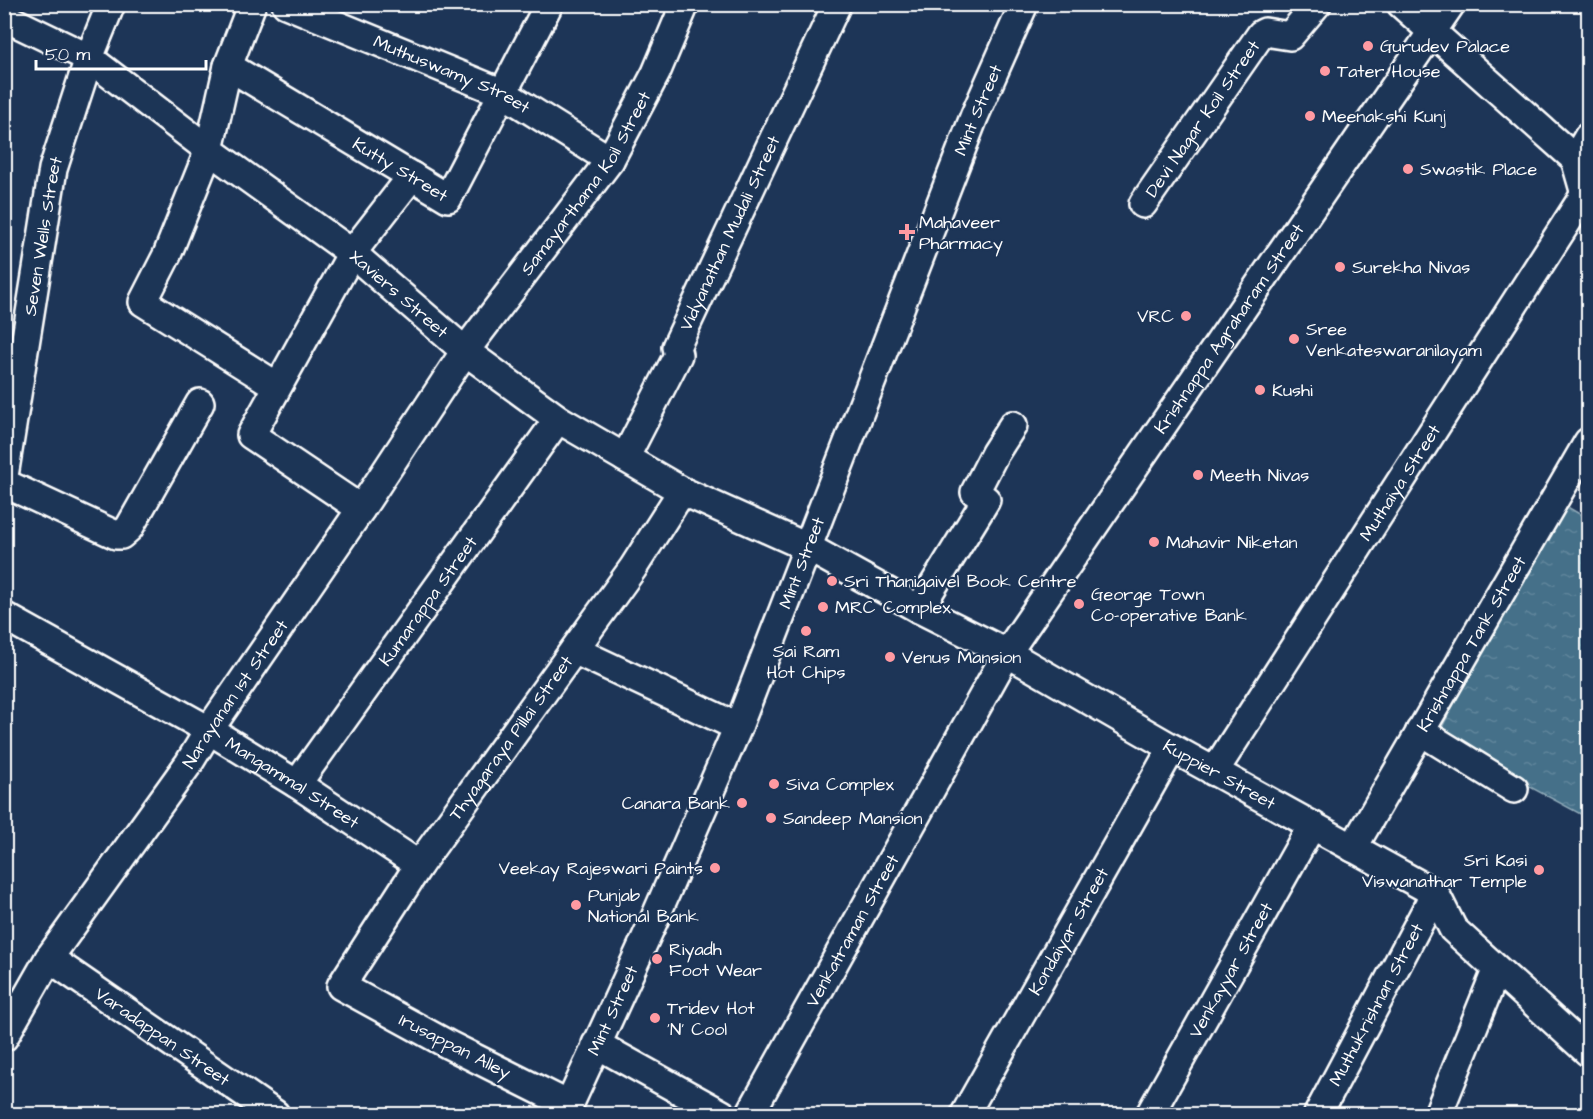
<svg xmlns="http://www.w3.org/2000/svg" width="1593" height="1119" font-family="'Architects Daughter',sans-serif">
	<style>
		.water { fill: url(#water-ripples); stroke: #8fa9b8; stroke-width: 1.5 }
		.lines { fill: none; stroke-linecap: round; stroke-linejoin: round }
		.minor-casing { stroke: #fff; stroke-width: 32 }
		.minor { stroke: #1d3557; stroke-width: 27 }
		.poi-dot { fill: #ff9aa2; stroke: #1d3557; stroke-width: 2 }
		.labels { text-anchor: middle; stroke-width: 4.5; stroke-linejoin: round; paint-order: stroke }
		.poi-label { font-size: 18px; fill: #fff; stroke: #1d3557; text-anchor: start }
		.street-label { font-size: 18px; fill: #fff; stroke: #1d3557 }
	</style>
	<defs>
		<pattern id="water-ripples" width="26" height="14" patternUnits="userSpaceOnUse" patternTransform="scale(1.5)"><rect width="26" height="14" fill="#447089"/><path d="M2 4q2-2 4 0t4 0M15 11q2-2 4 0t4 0" fill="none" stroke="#60859b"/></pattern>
	</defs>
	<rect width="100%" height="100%" fill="#1d3557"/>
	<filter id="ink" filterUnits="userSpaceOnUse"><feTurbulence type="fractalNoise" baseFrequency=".0167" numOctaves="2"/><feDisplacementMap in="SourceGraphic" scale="12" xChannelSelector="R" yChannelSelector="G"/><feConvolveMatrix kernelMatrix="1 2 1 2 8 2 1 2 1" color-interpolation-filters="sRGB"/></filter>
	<g filter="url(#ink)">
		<path class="water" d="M1559,502L1588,519V818L1437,737Z"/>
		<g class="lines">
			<defs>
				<g id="minor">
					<path d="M252,4L228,66L209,150L167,255L143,302L277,386"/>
					<path id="s1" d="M286,4L503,93L610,160"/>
					<path d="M1401,4L1575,159L1585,194L1588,196"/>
					<path id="s2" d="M4,17L89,58L209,150L352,253L465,351L558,419L682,491L809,548L919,609L1007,653L1172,748L1435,893L1453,929L1588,1052"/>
					<path id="s3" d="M228,66L448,198L549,4"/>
					<path d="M1575,159L1588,137"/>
					<path id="s4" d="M1143,204L1261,34L1265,32L1290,36L1317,4"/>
					<path id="s5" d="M625,458L678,355L676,347L837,4"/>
					<path id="s6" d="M4,476L53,169L89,58L111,4"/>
					<path d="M4,483L116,535H121L129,528L200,403"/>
					<path d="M361,509L251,435L352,253L412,176"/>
					<path d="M919,609L986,500L975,492L995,453L1013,425"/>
					<path id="s7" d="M4,616L209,730L297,784L419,865"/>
					<path d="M574,650L738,727"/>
					<path d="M1420,731L1514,789"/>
					<path id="s8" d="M1214,772L1585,194"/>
					<path id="s9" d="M297,784L558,419"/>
					<path id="s10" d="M1353,848L1588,442"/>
					<path id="s11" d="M49,958L275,1114"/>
					<path id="s12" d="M4,1037L49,958L189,763L209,730L361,509L465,351L610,160L656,73L685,4"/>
					<path d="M596,1044L722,1114"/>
					<path id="s13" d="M569,1105L449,1045L341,986L419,865L633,568L682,491"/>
					<path id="s14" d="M565,1114L654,920L738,727L974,117L1024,4"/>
					<path id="s15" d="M750,1114L1007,653L1451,4"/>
					<path id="s16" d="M965,1114L1172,748"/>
					<path id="s17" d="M1150,1114L1312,825"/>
					<path id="s18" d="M1318,1114L1435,893"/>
					<path d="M1438,1114L1496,971"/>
				</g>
			</defs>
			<use href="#minor" class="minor-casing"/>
			<use href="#minor" class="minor"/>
		</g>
	</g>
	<g class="poi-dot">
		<circle cx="1368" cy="46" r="6"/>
		<circle cx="1325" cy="71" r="6"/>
		<circle cx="1310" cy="116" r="6"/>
		<circle cx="1408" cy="169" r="6"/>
		<path d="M904 223h6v6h6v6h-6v6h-6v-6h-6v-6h6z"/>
		<circle cx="1340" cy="267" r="6"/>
		<circle cx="1186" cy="316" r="6"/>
		<circle cx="1294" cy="339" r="6"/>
		<circle cx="1260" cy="390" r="6"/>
		<circle cx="1198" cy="475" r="6"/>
		<circle cx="1154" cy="542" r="6"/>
		<circle cx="832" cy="581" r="6"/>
		<circle cx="1079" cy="604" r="6"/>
		<circle cx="823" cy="607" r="6"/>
		<circle cx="806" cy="631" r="6"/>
		<circle cx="890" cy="657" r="6"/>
		<circle cx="774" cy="784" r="6"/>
		<circle cx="742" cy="803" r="6"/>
		<circle cx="771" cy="818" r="6"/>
		<circle cx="715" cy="868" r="6"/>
		<circle cx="1539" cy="870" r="6"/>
		<circle cx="576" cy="905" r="6"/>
		<circle cx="657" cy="959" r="6"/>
		<circle cx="655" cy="1018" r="6"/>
	</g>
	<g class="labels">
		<g class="poi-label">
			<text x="1380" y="52">Gurudev Palace</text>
			<text x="1337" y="77">Tater House</text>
			<text x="1322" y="122">Meenakshi Kunj</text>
			<text x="1420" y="175">Swastik Place</text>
			<text x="919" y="228">Mahaveer<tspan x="919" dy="21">Pharmacy</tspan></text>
			<text x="1352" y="273">Surekha Nivas</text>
			<text x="1174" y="322" text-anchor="end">VRC</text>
			<text x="1306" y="335">Sree<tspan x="1306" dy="21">Venkateswaranilayam</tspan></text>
			<text x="1272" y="396">Kushi</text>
			<text x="1210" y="481">Meeth Nivas</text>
			<text x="1166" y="548">Mahavir Niketan</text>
			<text x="844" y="587">Sri Thanigaivel Book Centre</text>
			<text x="1091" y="600">George Town<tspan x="1091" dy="21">Co-operative Bank</tspan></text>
			<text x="835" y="613">MRC Complex</text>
			<text x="806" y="657" text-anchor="middle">Sai Ram<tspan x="806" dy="21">Hot Chips</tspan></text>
			<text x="902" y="663">Venus Mansion</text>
			<text x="786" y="790">Siva Complex</text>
			<text x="730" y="809" text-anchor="end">Canara Bank</text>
			<text x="783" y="824">Sandeep Mansion</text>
			<text x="1527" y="866" text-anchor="end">Sri Kasi<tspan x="1527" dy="21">Viswanathar Temple</tspan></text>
			<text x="703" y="874" text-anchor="end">Veekay Rajeswari Paints</text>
			<text x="588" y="901">Punjab<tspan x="588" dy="21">National Bank</tspan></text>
			<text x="669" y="955">Riyadh<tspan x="669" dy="21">Foot Wear</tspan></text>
			<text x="667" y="1014">Tridev Hot<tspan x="667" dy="21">'N' Cool</tspan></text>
		</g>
		<g class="street-label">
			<text dy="6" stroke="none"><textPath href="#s1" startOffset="180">Muthuswamy Street</textPath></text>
			<text dy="6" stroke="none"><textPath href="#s14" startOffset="1086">Mint Street</textPath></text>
			<text dy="6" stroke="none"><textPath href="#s4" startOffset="104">Devi Nagar Koil Street</textPath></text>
			<text dy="6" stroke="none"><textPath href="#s3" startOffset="201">Kutty Street</textPath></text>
			<text dy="6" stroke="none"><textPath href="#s12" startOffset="1034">Samayarthama Koil Street</textPath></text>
			<text dy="6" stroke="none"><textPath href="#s5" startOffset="250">Vidyanathan Mudali Street</textPath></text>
			<text dy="6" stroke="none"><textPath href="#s6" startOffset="243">Seven Wells Street</textPath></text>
			<text dy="6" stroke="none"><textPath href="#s2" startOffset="484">Xaviers Street</textPath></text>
			<text dy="6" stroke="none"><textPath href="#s15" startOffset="921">Krishnappa Agraharam Street</textPath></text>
			<text dy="6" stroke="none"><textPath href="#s8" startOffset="344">Muthaiya Street</textPath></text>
			<text dy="6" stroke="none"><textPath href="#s14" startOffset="600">Mint Street</textPath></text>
			<text dy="6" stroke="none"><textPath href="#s9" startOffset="225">Kumarappa Street</textPath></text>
			<text dy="6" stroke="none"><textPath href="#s10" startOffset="236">Krishnappa Tank Street</textPath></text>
			<text dy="6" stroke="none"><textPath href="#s12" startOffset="414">Narayanan 1st Street</textPath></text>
			<text dy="6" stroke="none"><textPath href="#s13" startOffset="558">Thyagaraya Pillai Street</textPath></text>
			<text dy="6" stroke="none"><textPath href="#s2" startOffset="1438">Kuppier Street</textPath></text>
			<text dy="6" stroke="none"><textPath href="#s7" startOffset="333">Mangammal Street</textPath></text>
			<text dy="6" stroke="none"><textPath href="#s15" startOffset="210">Venkatraman Street</textPath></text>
			<text dy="6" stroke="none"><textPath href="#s16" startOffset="210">Kondaiyar Street</textPath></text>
			<text dy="6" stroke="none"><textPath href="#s17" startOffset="165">Venkayyar Street</textPath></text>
			<text dy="6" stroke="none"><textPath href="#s18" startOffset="124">Muthukrishnan Street</textPath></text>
			<text dy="6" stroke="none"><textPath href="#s14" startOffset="114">Mint Street</textPath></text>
			<text dy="6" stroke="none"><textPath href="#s11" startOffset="138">Varadappan Street</textPath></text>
			<text transform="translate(455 1046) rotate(27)" y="6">Irusappan Alley</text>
		</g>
	</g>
	<rect width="1593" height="1119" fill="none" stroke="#1d3557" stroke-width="24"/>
	<rect x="12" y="12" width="1569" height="1095" fill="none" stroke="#fff" stroke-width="2" filter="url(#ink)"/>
	<path d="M36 60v9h170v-9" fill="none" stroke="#ffffff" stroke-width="3"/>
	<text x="45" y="60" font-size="18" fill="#ffffff" stroke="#1d3557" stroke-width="4.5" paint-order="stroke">50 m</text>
</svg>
